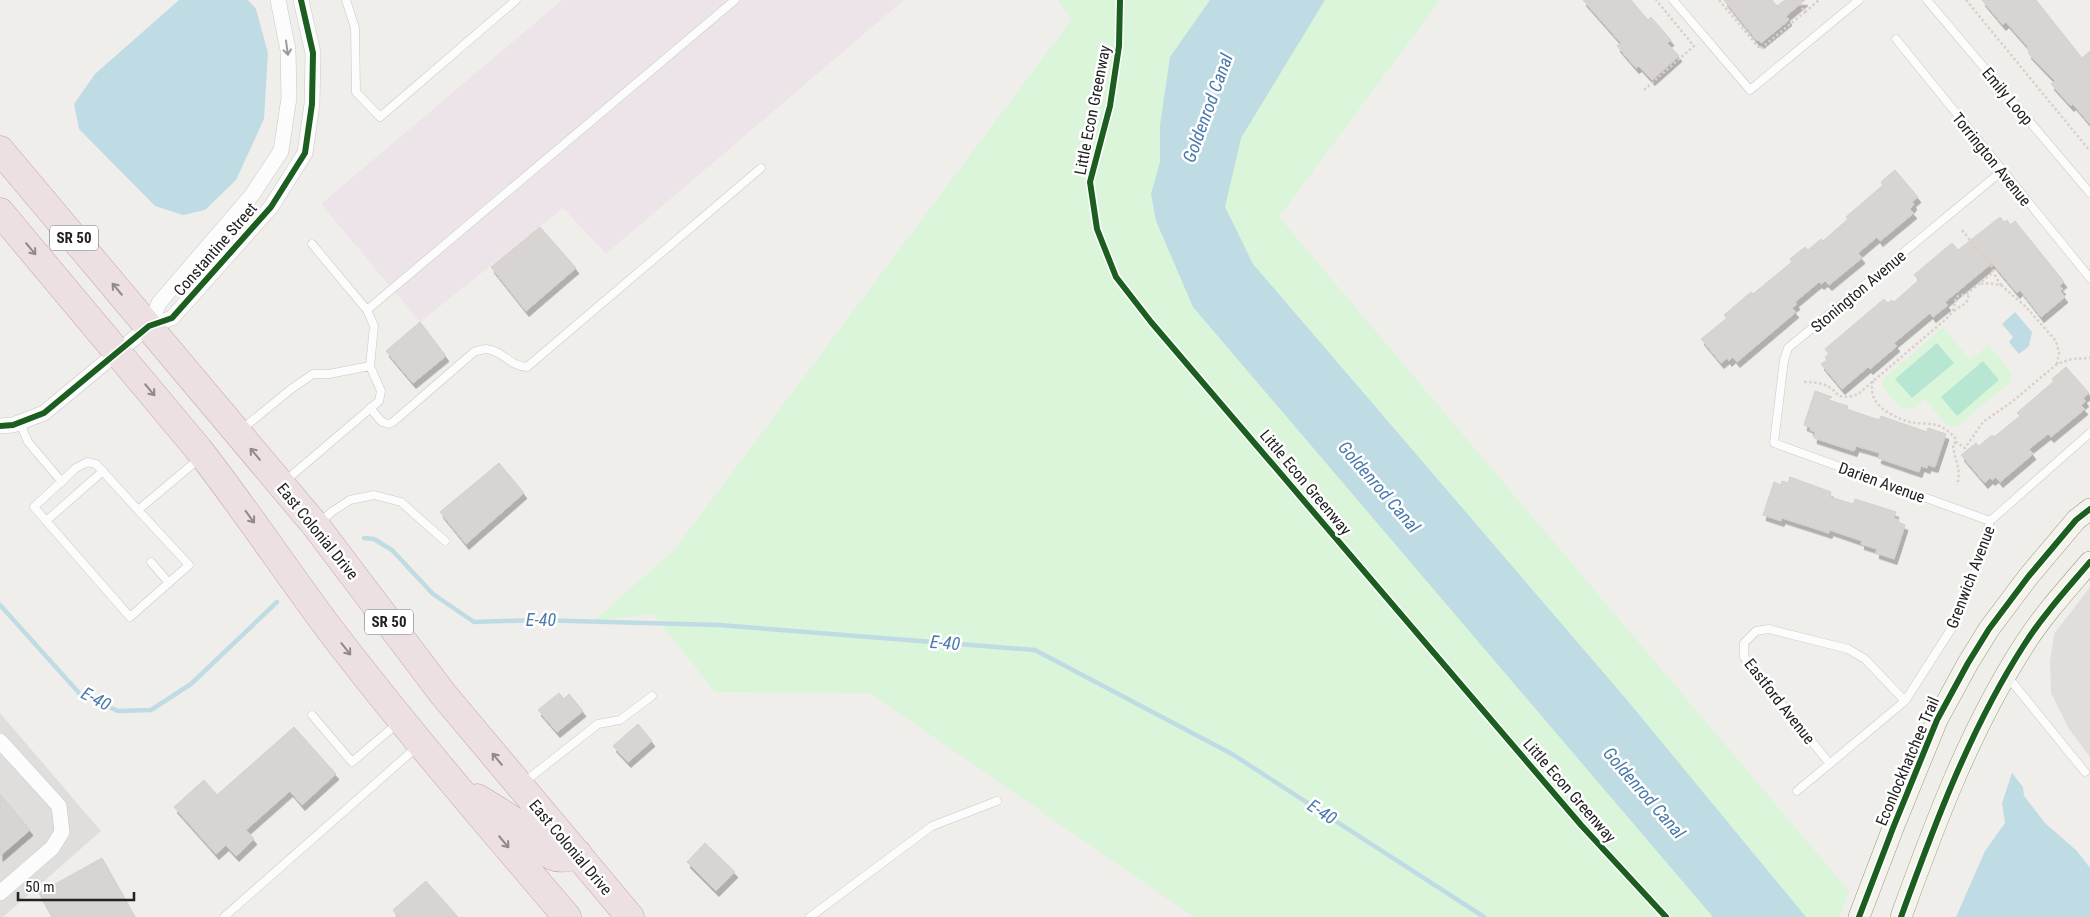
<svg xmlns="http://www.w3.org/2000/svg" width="2090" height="917" font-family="'Roboto Condensed',sans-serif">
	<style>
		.residential { fill: #dfdedc }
		.industrial { fill: #ede4e9 }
		.park { fill: #daf5da }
		.pitch { fill: #b7e6d2 }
		.water { fill: #bfdbe3 }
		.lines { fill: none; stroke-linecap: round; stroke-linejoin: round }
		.stream { stroke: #bfdbe3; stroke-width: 4.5 }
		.building { fill: #d7d4d2; stroke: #d3d0cc; filter: url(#shadow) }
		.lane-casing { stroke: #c9c8c7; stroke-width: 9 }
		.street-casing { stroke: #c9c8c7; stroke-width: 16 }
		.secondary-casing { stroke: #999a82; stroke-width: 22 }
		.highway-casing { stroke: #c5a2ac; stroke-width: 29 }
		.path { stroke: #dccecd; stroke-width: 2.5; stroke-dasharray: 2.5 2.5; stroke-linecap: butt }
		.lane { stroke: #fdfcfc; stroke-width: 8 }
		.street { stroke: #fdfcfc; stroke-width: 15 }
		.secondary { stroke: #f4f4ed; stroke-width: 21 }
		.highway { stroke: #ece0e2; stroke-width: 28 }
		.cycleway-casing { stroke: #fff; stroke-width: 9 }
		.cycleway { stroke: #1b5e20; stroke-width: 6 }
		.oneway { stroke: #9a9a9a }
		.oneway2 { stroke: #918a8c }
		.labels { text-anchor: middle; stroke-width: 5; stroke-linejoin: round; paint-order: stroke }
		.shield { fill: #fff; stroke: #646464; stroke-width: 1 }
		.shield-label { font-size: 15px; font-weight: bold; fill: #222 }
		.street-label { font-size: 16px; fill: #222; stroke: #fff }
		.water-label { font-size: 18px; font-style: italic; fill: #4a7aab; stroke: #fff }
	</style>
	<defs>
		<filter id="shadow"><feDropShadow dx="3" dy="5.5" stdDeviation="0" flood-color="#0004"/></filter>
	</defs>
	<rect width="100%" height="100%" fill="#f0eeeb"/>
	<path class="residential" d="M2090,587V757L2069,729L2051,693L2050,662L2054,634Z
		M0,713L101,831L3,917H0Z"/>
	<path class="industrial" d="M562,0H904L606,254L563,208L420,322L321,204Z"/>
	<path class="park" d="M1057,0H1440L1279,217L1849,891L1840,917H1194L870,693L715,692L653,614L594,621L675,549L1072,19Z
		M1943,327L1970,360L1989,345L2012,374L2009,383L1957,427L1947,425L1925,399L1913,409L1901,408L1883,387L1884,378Z"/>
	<path class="pitch" d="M1937,343L1954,363L1912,398L1895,379Z
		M1983,361L1999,380L1957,416L1941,397Z"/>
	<path class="water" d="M179,0H248L256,9L268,53L264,119L236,180L205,210L183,215L155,206L79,129L74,104L95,74Z
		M1210,0H1325L1241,138L1225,207L1253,264L1627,700L1806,917H1713L1193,307L1156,221L1151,194L1160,162V125L1170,57Z
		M2015,312L2032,332L2029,346L2019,354L2009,342L2013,337L2002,324Z
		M2012,773L2023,787L2024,796L2046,824L2077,851L2090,868V917H1956L1985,851L2005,823L2002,803Z"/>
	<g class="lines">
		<path class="stream" d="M364,538L374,539L392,550L433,594L474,622L535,620L719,625L1035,650L1232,754L1484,917
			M0,605L80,694L118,711L151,710L191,684L277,602"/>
	</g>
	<path class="building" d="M1583,0H1631L1648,20L1651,17L1671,40L1667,43L1679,56L1652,80L1639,66L1636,68L1617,46L1621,43Z
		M1724,0H1772L1777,6L1785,0H1805L1786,16L1789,20L1761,43L1758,40L1757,41Z
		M1982,0H2036L2082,58L2090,51V124L2073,104L2071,106L2051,84L2055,81L2028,53L2030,52L2027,49L2028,47L2006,22L2003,25Z
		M1895,170L1918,197L1912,202L1914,204L1910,209L1914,213L1880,241L1877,237L1858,253L1862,258L1829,285L1825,281L1821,284L1819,282L1795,302L1797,304L1792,308L1796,312L1737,362L1733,357L1729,361L1727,358L1721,363L1701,339L1727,318L1724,315L1751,292L1753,294L1792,262L1790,259L1805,247L1808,250L1821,239L1823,241L1848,219L1846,217L1883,185L1881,182Z
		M2000,217L2004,222L2007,220L2010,225L2015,221L2064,282L2059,286L2063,289L2060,291L2065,297L2041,317L2020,290L2017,293L1992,263L1945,302L1948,305L1933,317L1930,313L1894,343L1897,346L1870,369L1868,367L1842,389L1821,364L1827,360L1825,357L1829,354L1825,349L1884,299L1888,303L1892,300L1894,302L1919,280L1914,275L1952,243L1958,250Z
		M540,227L576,268L526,311L491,267Z
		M420,322L446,356L413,383L386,351Z
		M2066,367L2089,393L2083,398L2086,401L2081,405L2085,409L2051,437L2048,434L2029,449L2033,454L2000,482L1996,477L1992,480L1990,478L1985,483L1961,455L1976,443L1979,446L1992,435L1994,437L2020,416L2017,413L2054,381L2052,379Z
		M1815,391L1832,397L1828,400L1848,406L1847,409L1879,420L1881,416L1927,432L1928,428L1946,434L1935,467L1928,465L1927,468L1921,466L1919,472L1878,458L1880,453L1856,446L1854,451L1814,438L1815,432L1810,430L1811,428L1804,425Z
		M499,463L524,493L466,544L440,512Z
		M1790,477L1831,492L1830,497L1853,504L1855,499L1896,512L1894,518L1899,520L1898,522L1905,525L1894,559L1876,553L1877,549L1861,544L1862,541L1830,530L1829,533L1782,518L1781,521L1763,515L1774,482L1781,485L1782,481L1788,483Z
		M559,693L564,699L569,694L583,711L557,732L538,710Z
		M638,724L652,741L628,762L613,746Z
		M294,727L336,774L302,805L290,791L246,830L254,839L236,856L226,845L216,854L174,807L204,780L217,795Z
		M0,794L30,830L0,856Z
		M705,843L735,872L716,891L687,862Z
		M102,858L135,917H52L39,893Z
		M426,881L458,917H398L393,910Z"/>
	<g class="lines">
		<defs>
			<path id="lane" d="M346,0L355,28L356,92L380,117L516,0
				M1673,0L1750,90L1859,0
				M1927,0L2090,193
				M1896,39L2090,278
				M367,310L735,0
				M370,408L382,422L389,424L393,422L474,352C477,351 483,349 486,349C502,350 511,367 527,367L761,168
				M20,423L28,442L62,482
				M241,430L291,389L313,374H329L370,366
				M284,482L379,401L381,391L370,366L374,326L367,310L312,244
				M138,510L189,565L130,617L34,507L76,468L87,462L96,464L138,510L200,458
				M46,521L103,471
				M1990,521L1774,443L1784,360L1788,348L2002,171
				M319,523L333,511L350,500L374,495L401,502L445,541
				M151,562L169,583
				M2008,677L2085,772
				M312,715L352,762L398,723
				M1830,764L1744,657V643L1756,631L1769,629L1848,649L1865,659L1905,701
				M523,783L598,724L620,720L652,696
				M1797,791L1905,701L1955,623L1973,580L1990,521L2090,433
				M224,917L418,746
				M810,917L932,826L997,801"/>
			<path id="street" d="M149,326L159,303L252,195L281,151L289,98L288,50L278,0
				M0,426L13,425L44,413L149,326L172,318L271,207L305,153L312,104L313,53L301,0
				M0,741L59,806L62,832L52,848L0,893"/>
			<path id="secondary" d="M1859,917L1893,828L1937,720L1968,663L1989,629L2028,577L2076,520L2090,509
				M1901,917C1935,823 1970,729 2024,645C2043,615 2067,589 2090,562"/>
			<path id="highway" d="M0,150L316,526L443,694L630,917
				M0,212L199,450C245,509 286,571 331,631C406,729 487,823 567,917
				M477,798C492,807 507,816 521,826C542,841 545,868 578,854"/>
		</defs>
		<use href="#lane" class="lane-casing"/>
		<use href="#street" class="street-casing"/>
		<use href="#secondary" class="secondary-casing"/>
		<use href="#highway" class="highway-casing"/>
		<path class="path" d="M1719,0L1760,49L1805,12L1796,0
			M1966,0L2090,151
			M1805,12L1819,0
			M1644,90L1694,46L1656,0
			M1981,284L1984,283L2001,285L1993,272
			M2001,285L2026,307L2056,341L2059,353L2057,364L2072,359L2090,358
			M1954,311C1961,305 1970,304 1968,293
			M1873,381C1866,404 1892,417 1910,422C1919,424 1929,423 1937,425C1945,428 1951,433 1956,439V442L1965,448L1983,422L2013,401L2057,364
			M1804,382C1820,382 1829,384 1839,396L1849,397L1858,394L1946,319L1953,311L1956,297L1968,293L1993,272V268L1961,229
			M1956,442L1953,444C1954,461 1962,467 1957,485"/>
		<use href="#lane" class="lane"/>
		<use href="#street" class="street"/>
		<use href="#secondary" class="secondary"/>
		<use href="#highway" class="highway"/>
		<defs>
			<path id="cycleway" d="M1120,0L1119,46L1110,106L1090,182L1097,229L1116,277L1151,322L1581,825L1666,917
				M0,426L13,425L44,413L149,326L172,318L271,207L305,153L312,104L313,53L301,0
				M1859,917L1893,828L1937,720L1968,663L1989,629L2028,577L2076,520L2090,509
				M1901,917C1935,823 1970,729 2024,645C2043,615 2067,589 2090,562"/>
		</defs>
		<use href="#cycleway" class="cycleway-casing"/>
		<use href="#cycleway" class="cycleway"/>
	</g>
	<defs><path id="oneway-shaft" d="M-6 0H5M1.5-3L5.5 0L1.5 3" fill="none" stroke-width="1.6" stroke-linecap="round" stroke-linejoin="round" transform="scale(1.25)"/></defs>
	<use class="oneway" href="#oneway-shaft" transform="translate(287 48) rotate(82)"/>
	<g class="oneway2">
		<use href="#oneway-shaft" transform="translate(31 249) rotate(50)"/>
		<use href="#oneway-shaft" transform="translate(117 289) rotate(-130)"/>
		<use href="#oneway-shaft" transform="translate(150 390) rotate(50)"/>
		<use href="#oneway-shaft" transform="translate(255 454) rotate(-130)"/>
		<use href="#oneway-shaft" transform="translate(250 517) rotate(54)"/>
		<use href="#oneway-shaft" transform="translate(346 649) rotate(52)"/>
		<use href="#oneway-shaft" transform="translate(497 759) rotate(-130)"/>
		<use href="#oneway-shaft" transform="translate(504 842) rotate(50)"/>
	</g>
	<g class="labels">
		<g class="shield">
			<rect x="50" y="225.5" width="48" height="25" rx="4"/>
			<rect x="365" y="609.5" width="48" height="25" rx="4"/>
		</g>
		<g class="shield-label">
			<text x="74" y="243">SR 50</text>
			<text x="389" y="627">SR 50</text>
		</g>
		<g class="street-label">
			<text transform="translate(2008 96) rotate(50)" y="6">Emily Loop</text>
			<text transform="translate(1092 110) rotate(-79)" y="6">Little Econ Greenway</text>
			<text transform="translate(1992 159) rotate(51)" y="6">Torrington Avenue</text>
			<text transform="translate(215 249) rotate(-49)" y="6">Constantine Street</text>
			<text transform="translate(1858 291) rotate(-40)" y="6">Stonington Avenue</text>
			<text transform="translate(1306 482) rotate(50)" y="6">Little Econ Greenway</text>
			<text transform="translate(1882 482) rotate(20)" y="6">Darien Avenue</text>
			<text transform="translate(318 531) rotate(51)" y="6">East Colonial Drive</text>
			<text transform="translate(1970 577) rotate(-69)" y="6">Grenwich Avenue</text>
			<text transform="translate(1780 701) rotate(52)" y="6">Eastford Avenue</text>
			<text transform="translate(1907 761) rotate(-67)" y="6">Econlockhatchee Trail</text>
			<text transform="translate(1570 790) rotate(49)" y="6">Little Econ Greenway</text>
			<text transform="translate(571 847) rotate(50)" y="6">East Colonial Drive</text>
		</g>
		<g class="water-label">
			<text transform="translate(1208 108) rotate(-70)" y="6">Goldenrod Canal</text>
			<text transform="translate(1379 487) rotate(49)" y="6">Goldenrod Canal</text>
			<text x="541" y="626">E-40</text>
			<text transform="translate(945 643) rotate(5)" y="6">E-40</text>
			<text transform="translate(96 699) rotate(28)" y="6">E-40</text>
			<text transform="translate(1644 793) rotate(49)" y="6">Goldenrod Canal</text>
			<text transform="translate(1322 812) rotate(33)" y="6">E-40</text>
		</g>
	</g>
	<path d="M18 892v8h116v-8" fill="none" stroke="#222222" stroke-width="2.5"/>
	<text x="25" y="892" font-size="15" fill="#222222" stroke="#ffffff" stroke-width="4" paint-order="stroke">50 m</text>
</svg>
